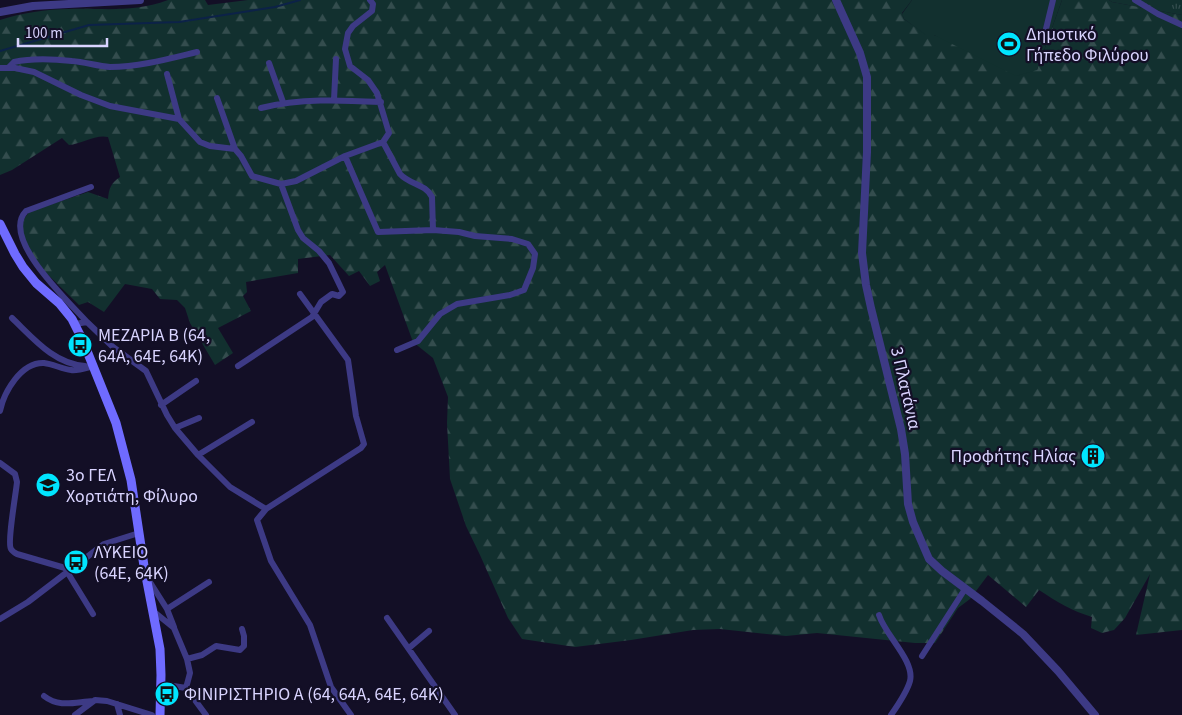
<svg xmlns="http://www.w3.org/2000/svg" width="1182" height="715" font-family="'Source Sans 3',sans-serif">
	<style>
		.grass { fill: url(#grass-tufts) }
		.forest { fill: url(#forest-firs) }
		.pitch { fill: #12302f }
		.lines { fill: none; stroke-linecap: round; stroke-linejoin: round }
		.stream { stroke: #0c2248; stroke-width: 2 }
		.minor { stroke: #3d3a85; stroke-width: 6 }
		.tertiary { stroke: #3d3a85; stroke-width: 8 }
		.secondary { stroke: #6f6bff; stroke-width: 9 }
		.labels { text-anchor: middle; stroke-width: 4.5; stroke-linejoin: round; paint-order: stroke }
		.poi-label { font-size: 18px; fill: #d9d4ff; stroke: #130f26; text-anchor: start }
		.street-label { font-size: 18px; fill: #d9d4ff; stroke: #130f26 }
	</style>
	<defs>
		<pattern id="grass-tufts" width="24" height="20" patternUnits="userSpaceOnUse" patternTransform="scale(1.25)"><rect width="24" height="20" fill="#12302f"/><path d="M3 7l-1-3M5 7V3M7 7l1-3M15 17l-1-3M17 17v-4M19 17l1-3" fill="none" stroke="#344d4e"/></pattern>
		<pattern id="forest-firs" width="22" height="20" patternUnits="userSpaceOnUse" patternTransform="scale(1.25)"><rect width="22" height="20" fill="#12302f"/><path d="M5 1l3.5 6h-7zM16 11l3.5 6h-7z" fill="#344d4e"/></pattern>
	</defs>
	<rect width="100%" height="100%" fill="#130f26"/>
	<path class="grass" d="M1109,0H1182V15L1112,2Z"/>
	<path class="forest" d="M168,0H205L208,5L248,0H912L902,13L904,19L926,34L934,35L1037,70L1062,0H1109L1112,2L1182,15V630L1136,635L1150,574L1125,618L1114,630L1102,633L1091,628L1092,617C1072,611 1057,602 1039,590L1026,607L988,575L970,599L958,608L935,643H915L817,633L786,636L720,629L693,630L631,640L575,647L522,639L508,618L480,555L466,526L450,479L447,423L448,397L433,358L413,342L385,265L377,272L380,281L370,286L359,271L349,276L330,255L298,259V273L246,282L247,292L243,296L251,311L218,328L233,353L215,365L190,323L185,308L177,300L160,299L152,289L125,284L104,312L88,302L79,305L35,262L20,237L24,219L29,212L88,192L108,199C109,188 111,183 120,177L108,137C96,134 81,144 69,145L62,138L12,170L0,175V20C22,13 46,9 69,9C105,8 133,13 168,0Z"/>
	<path class="pitch" d="M912,0H1062L1037,70L1016,76L934,35H926L904,19L902,14Z"/>
	<g class="lines">
		<path class="stream" d="M0,51L89,25L179,22L275,7L300,0"/>
		<path class="minor" d="M1135,0L1158,14L1182,25
			M1045,33L1053,0
			M269,63L283,102
			M9,67L14,62C32,58 53,59 72,61C85,62 97,66 110,67C139,67 168,59 197,52
			M0,68H15L34,72L81,95L110,106L179,119L200,142L210,146L235,149L241,156L252,176L281,184L296,181L345,156L383,142L389,133L377,93L368,80L350,66L345,49L348,33L353,26L372,11L373,4L370,0
			M167,74L179,119
			M217,98L235,149
			M334,100L336,59
			M261,108C300,98 341,100 381,102
			M383,142L400,174C410,185 426,184 432,197L433,230
			M345,156L378,232L433,230L459,232L475,236L512,239L528,244L535,254L533,268L524,290L510,295L457,304L440,314L418,341L397,350
			M12,318C33,338 54,364 85,366
			M87,322C68,301 0,238 26,211L91,187
			M75,324L87,322L113,347L146,371L167,415L175,428L198,455L230,487L266,509L361,448L364,444L356,416L348,360L300,294
			M238,366L312,317L321,302L332,294L339,296L343,292L329,263L319,251L303,238L298,230L281,184
			M161,405L196,381
			M0,411C4,392 21,362 44,363C53,364 62,369 71,370C78,371 86,368 94,366
			M175,428L199,418
			M198,455L252,422
			M0,463L15,474L17,482C16,493 7,543 11,549C12,551 15,553 17,554L72,570
			M266,509L257,520L271,561L310,625L331,687L351,715
			M66,570L93,614
			M148,579L167,609L174,627
			M167,609L209,582
			M153,611L174,628L187,659L190,673L186,688
			M879,615C885,635 915,661 910,681C907,692 898,705 891,715
			M387,618L455,715
			M0,619L28,602L104,544L139,533
			M409,648L429,631
			M922,656L965,589
			M187,659L202,655L216,646L240,650L244,646V636L242,629
			M161,684L186,688L206,715
			M44,696C59,708 75,702 93,701
			M117,704L120,715
			M75,715L95,700L107,701L152,715"/>
		<path class="tertiary" d="M836,0L860,53L867,77V152L862,253L866,285L871,308L901,429L905,454L908,504L913,522L929,559L942,571L982,601L1023,634L1058,671L1095,715
			M0,12L33,6L140,0"/>
		<path class="secondary" d="M0,224L15,254L23,267L36,283L59,303L72,319L83,341L116,423L131,480L144,566L160,649L161,675L160,715"/>
	</g>
	<defs>
		<symbol id="stadium-disc" viewBox="-11 -11 22 22"><circle r="9.5" fill="#00e5ff" stroke="#130f26"/><path d="M0-5a6.5 5 0 1 0 0 10a6.5 5 0 1 0 0-10ZM-3.5-1.8h7v3.6h-7Z" fill="#111"/></symbol>
		<symbol id="bus-disc" viewBox="-11 -11 22 22"><circle r="9.5" fill="#00e5ff" stroke="#130f26"/><path d="M-5-6H5V4H4V6H2V4H-2V6H-4V4H-5ZM-3.5-4V0h7V-4ZM-3.5 1.2v1.5H-2V1.2ZM2 1.2v1.5H3.5V1.2Z" fill="#111"/></symbol>
		<symbol id="building-disc" viewBox="-11 -11 22 22"><circle r="9.5" fill="#00e5ff" stroke="#130f26"/><path d="M-4-6H4V6H1V3H-1V6H-4ZM-2.5-4.3h1.7v1.8h-1.7ZM.8-4.3h1.7v1.8H.8ZM-2.5-1h1.7V.8h-1.7ZM.8-1h1.7V.8H.8Z" fill="#111"/></symbol>
		<symbol id="school-disc" viewBox="-11 -11 22 22"><circle r="9.5" fill="#00e5ff" stroke="#130f26"/><path d="M0-5L7-2L0 1L-7-2ZM-4 1L0 2.5L4 1V4Q0 6-4 4Z" fill="#111"/></symbol>
	</defs>
	<g fill-rule="evenodd">
		<use href="#stadium-disc" x="995" y="30" width="28" height="28"/>
		<use href="#bus-disc" x="66" y="331" width="28" height="28"/>
		<use href="#building-disc" x="1079" y="442" width="28" height="28"/>
		<use href="#school-disc" x="34" y="471" width="28" height="28"/>
		<use href="#bus-disc" x="62" y="548" width="28" height="28"/>
		<use href="#bus-disc" x="153" y="680" width="28" height="28"/>
	</g>
	<g class="labels">
		<g class="poi-label">
			<text x="1026" y="40">Δημοτικό<tspan x="1026" dy="21">Γήπεδο Φιλύρου</tspan></text>
			<text x="98" y="341">ΜΕΖΑΡΙΑ B (64,<tspan x="98" dy="21">64Α, 64Ε, 64Κ)</tspan></text>
			<text x="1076" y="462" text-anchor="end">Προφήτης Ηλίας</text>
			<text x="66" y="481">3ο ΓΕΛ<tspan x="66" dy="21">Χορτιάτη, Φίλυρο</tspan></text>
			<text x="94" y="558">ΛΥΚΕΙΟ<tspan x="94" dy="21">(64Ε, 64Κ)</tspan></text>
			<text x="184" y="700">ΦΙΝΙΡΙΣΤΗΡΙΟ A (64, 64Α, 64Ε, 64Κ)</text>
		</g>
		<g class="street-label">
			<text transform="translate(906 388) rotate(77)" y="6">3 Πλατάνια</text>
		</g>
	</g>
	<path d="M18 38v8h89v-8" fill="none" stroke="#d9d4ff" stroke-width="2.5"/>
	<text x="25" y="38" font-size="15" fill="#d9d4ff" stroke="#130f26" stroke-width="4" paint-order="stroke">100 m</text>
</svg>
